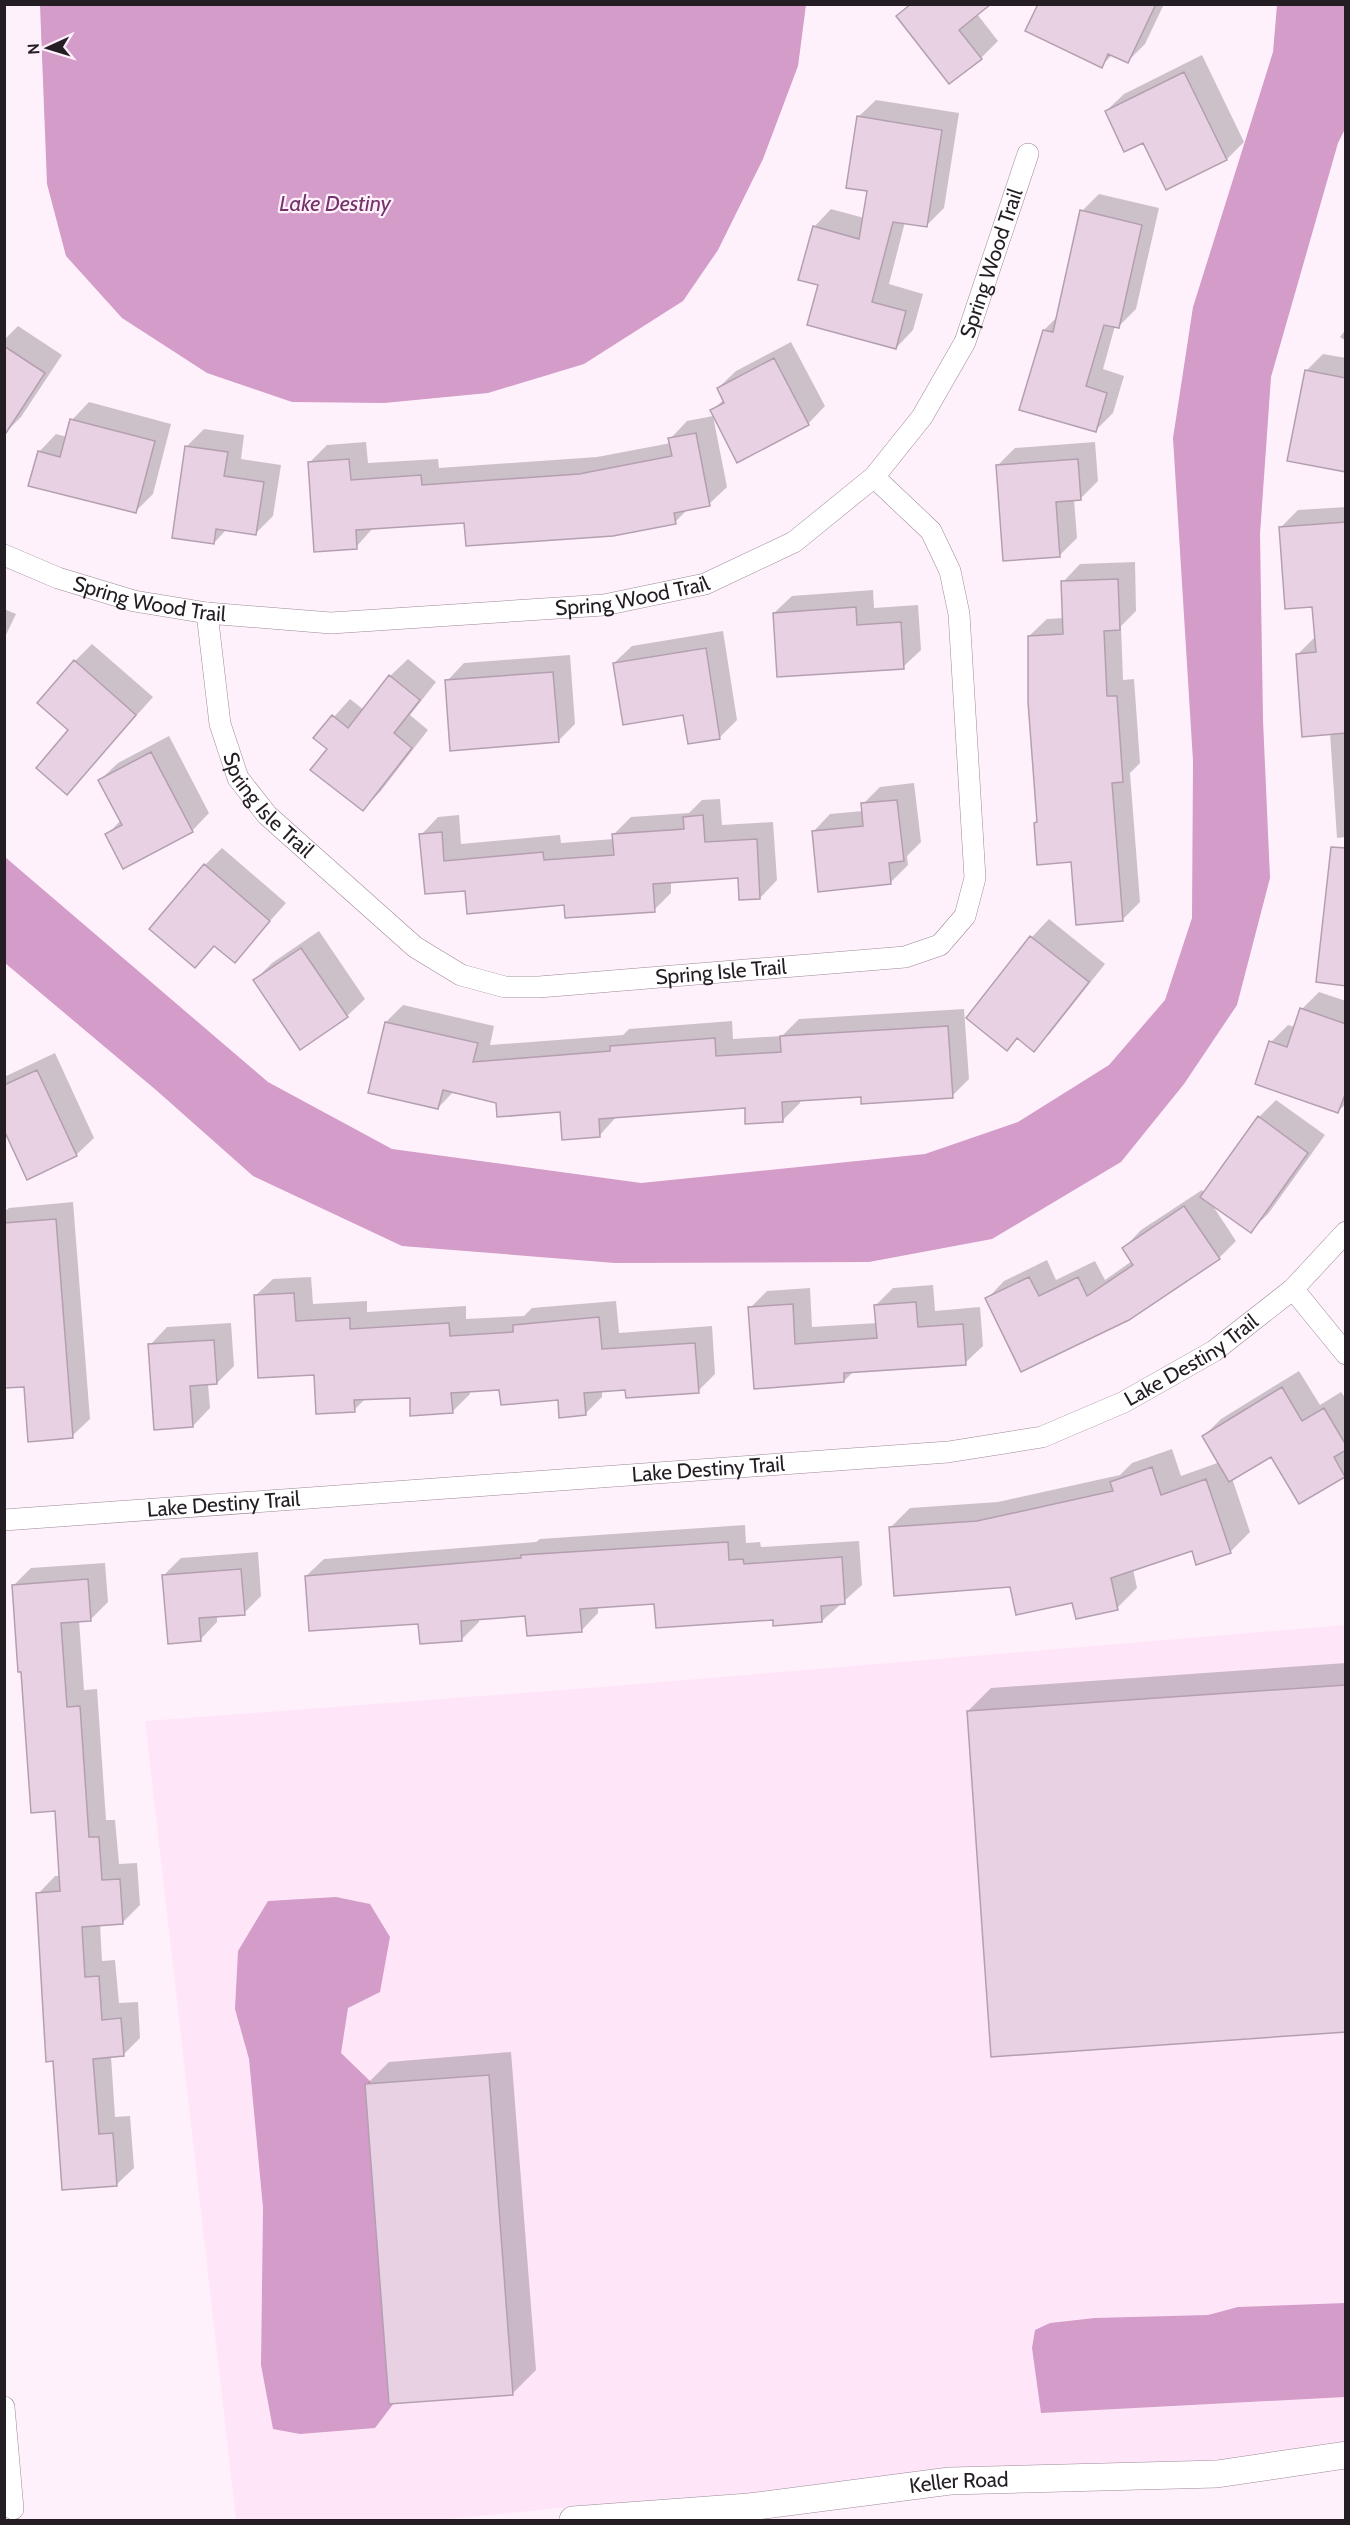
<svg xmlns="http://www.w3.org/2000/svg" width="1350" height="2525" font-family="Cabin,sans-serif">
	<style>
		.built { fill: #fee6f8; fill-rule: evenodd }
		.water { fill: #d39cc9 }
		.shadow { fill: #0003 }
		.building { fill: #e7d1e3; stroke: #b49fb0; stroke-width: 1.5 }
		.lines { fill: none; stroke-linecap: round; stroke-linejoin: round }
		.minor-casing { stroke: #9c8897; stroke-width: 22 }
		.tertiary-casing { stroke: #9c8897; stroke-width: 28 }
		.minor { stroke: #fff; stroke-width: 21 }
		.tertiary { stroke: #fff; stroke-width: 27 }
		.labels { text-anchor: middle; stroke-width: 4.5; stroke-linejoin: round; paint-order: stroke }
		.street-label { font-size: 21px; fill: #251d24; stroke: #fff1fc }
		.water-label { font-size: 22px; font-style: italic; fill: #75336c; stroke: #fff1fc }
	</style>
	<rect width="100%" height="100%" fill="#fff1fc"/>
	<path class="built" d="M1345,1625V2303L1238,2307L1208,2315L1041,2413L1345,2397V2441L1216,2460L949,2468L748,2493L580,2506L439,2520H236L145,1721L589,1688ZM348,2008L340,2053L370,2082L261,2365L263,2208L249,2059L235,2009Z"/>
	<path class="water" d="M40,5V4L806,5L798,66L763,159L718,250L683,301L584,364L488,393L384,403L292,402L207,373L122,318L66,256L47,184Z
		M1277,5H1345L1346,127L1338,143L1271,377L1260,534L1263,720L1270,878L1237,1005L1184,1084L1121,1162L992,1239L869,1262L615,1263L402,1246L253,1176L156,1090L5,963V857L268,1082L392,1149L641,1183L925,1154L1018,1122L1109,1065L1165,1000L1192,918L1193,761L1173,438L1193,307L1273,52Z
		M336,1897L370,1904L390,1937L380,1992L348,2008L341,2053L370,2081L397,2399L375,2428L300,2434L273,2429L261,2365L263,2208L249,2059L235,2009L238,1951L268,1901Z
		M1345,2303V2397L1041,2413L1032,2348L1035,2330L1050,2323L1095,2318L1208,2315L1238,2307Z"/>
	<path class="shadow" d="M910,4H989L977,14L998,41L981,58L898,16Z
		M1039,4H1164L1145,44L1128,61L1113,54L1101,66Z
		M1202,55L1244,142L1227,159L1167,188L1143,141L1106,111L1124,94Z
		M876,100L959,113L944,208L926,226L905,222L889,284L923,294L913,330L896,348L820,284L814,227L831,209L864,218L869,190L858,117Z
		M1099,194L1159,208L1136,309L1118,327L1115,326L1103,369L1124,376L1113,413L1096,430L1044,330L1057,317L1082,211Z
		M18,326L62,355L21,417L4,434V340Z
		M1346,329V341L1340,337Z
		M791,342L825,406L808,424L712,411L724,399L718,388L736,371Z
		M1323,354L1346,358V471L1306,371Z
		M89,402L171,424L153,494L135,512L39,452L56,434L67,437L72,420Z
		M713,416L727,487L709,504L689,508L675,522H466L373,528L356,547L310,462L327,445L366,442L368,463L438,459L439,468L597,457L671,443L670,439L687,421Z
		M204,429L244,435L241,459L281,465L273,516L256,533L227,529L214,543L186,447Z
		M1095,442L1098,481L1081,498L1074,499L1077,538L1059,556L998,465L1015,448Z
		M1346,507V837L1337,838L1330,733L1298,654L1316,636L1313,606L1280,528L1298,510Z
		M1135,562L1136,611L1121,626L1123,680L1134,679L1140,763L1130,773L1140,902L1122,920L1073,860L1036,823L1039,820L1029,636L1047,619L1064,618L1063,582L1080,564Z
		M873,590L874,608L918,605L921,650L903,667L774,613L792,596Z
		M4,609L16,614L4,639Z
		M723,631L737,720L720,737L614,663L632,646Z
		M92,644L153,697L67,793L75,661Z
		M570,655L575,724L558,741L447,681L464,663Z
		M408,659L436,682L410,715L428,730L380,792L363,809L329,749L315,738L350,699L364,710L390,676Z
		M169,736L209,813L192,831L107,835L121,820L100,780L118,763Z
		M914,783L921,842L907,856L908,865L890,883L813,832L830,814L863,811V804L880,787Z
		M720,799L722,825L773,822L777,880L760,898L739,876L671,881V893L654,910L566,904L466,889L421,835L438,817L459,815L461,844L560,835L561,843L614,839V834L631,817L689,813L702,800Z
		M222,848L286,903L234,961L215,945L195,966L205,865Z
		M1049,919L1105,964L1051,1032L1034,1050L1019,1037L1007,1049L968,1018L1032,937Z
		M319,931L365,999L347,1016L255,980L272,963Z
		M1319,992L1346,1001V1104L1338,1111L1271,1042L1288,1025L1295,1027L1302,1009Z
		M403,1005L494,1026L490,1045L623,1035L629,1029L732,1021L733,1039L782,1036L799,1019L964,1009L969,1079L952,1096H862L800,1100V1103L782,1121L746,1106L617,1116L600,1135L561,1110L498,1101L454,1091L438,1108L386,1022Z
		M55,1053L94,1138L76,1155L4,1131V1077Z
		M1276,1100L1325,1135L1268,1214L1250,1231L1211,1203L1236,1241L1219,1258L1128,1319L987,1299L1004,1281L1047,1260L1056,1280L1095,1261L1105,1280L1132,1261L1124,1248L1141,1230L1202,1190L1204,1193L1259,1117Z
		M73,1202L90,1419L72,1436L25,1385L4,1387V1212L9,1208Z
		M311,1277L313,1304L367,1301V1312L466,1306V1319L524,1316L532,1308L616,1301L619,1333L712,1326L715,1374L698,1391L627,1388L602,1390V1397L585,1414L559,1398L501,1388L469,1390L470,1394L452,1412L411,1396L366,1398L354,1410L316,1373L255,1296L273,1279Z
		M933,1285L935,1311L980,1307L983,1346L965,1363L854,1371L844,1381L755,1387L750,1308L767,1291L810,1288L812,1327L877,1323L876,1305L893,1288Z
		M231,1323L234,1366L217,1383L208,1384L210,1408L193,1426L150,1345L167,1327Z
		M1299,1371L1320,1405L1341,1392L1346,1399V1474L1300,1502L1271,1455L1232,1478L1250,1532L1230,1552L1192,1549L1133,1569L1137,1588L1117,1608L1073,1601L1012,1586L890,1528L910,1508L998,1502L1120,1475L1132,1463L1172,1449L1181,1476L1220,1462L1204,1436L1221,1419Z
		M745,1525L746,1543L760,1542L761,1547L859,1541L862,1585L822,1621L774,1618L655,1602L598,1606V1613L581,1631L527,1615L479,1618V1622L461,1640L306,1576L324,1559L536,1542L540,1539Z
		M258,1552L261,1596L244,1613L217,1615V1622L200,1640L163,1576L181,1558Z
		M105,1563L108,1602L90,1620H79L84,1690L97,1689L106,1820H115L119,1864L137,1863L140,1905L122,1923L100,1924L102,1961L115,1960L119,2003L138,2002L140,2038L123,2055L111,2056L115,2117L130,2116L134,2168L116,2185L54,2060L38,1894L55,1876H61L57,1810L23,1671L14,1585L31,1568Z
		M1346,1663V2031L968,1711L991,1688Z
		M511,2052L536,2370L513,2393L366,2085L389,2062Z"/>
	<path class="building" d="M911,4H991L959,30L982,59L949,84L896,16Z
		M1038,4H1156L1128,63L1108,54L1102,68L1025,31Z
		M1184,72L1227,160L1166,190L1143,143L1124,152L1105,111Z
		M857,116L942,130L927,227L893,222L872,302L906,311L896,349L807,325L818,285L798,280L813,226L859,239L867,191L846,188Z
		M1080,210L1142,225L1119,328L1104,325L1086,386L1107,393L1096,432L1019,410L1043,330L1053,332Z
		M4,346L45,373L4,436Z
		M774,358L809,425L737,463L710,410L724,403L717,388Z
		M1305,370L1346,378V472L1287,461Z
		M70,419L155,441L136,513L28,486L38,451L60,457Z
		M696,433L710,506L674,513L676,524L613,536L466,546L464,523L356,530L357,549L314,552L308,462L349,459L351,480L421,475L422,485L579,474L672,456L668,438Z
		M185,446L228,452L224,476L264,482L256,535L216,529L214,544L172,538Z
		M1078,459L1081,500L1056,502L1060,557L1003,561L996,465Z
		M1346,522V733L1302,737L1296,654L1316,652L1312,607L1285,609L1279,527Z
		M1118,579L1120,630L1104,631L1107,696H1117L1123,782L1112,783L1123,921L1076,925L1071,862L1037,865L1034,823L1037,822L1028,702V636L1063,634L1061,581Z
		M856,607L857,625L901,622L904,669L777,677L773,613Z
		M706,648L720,739L688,744L683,715L623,725L613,663Z
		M74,660L136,715L67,795L36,768L68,730L37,703Z
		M553,672L559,742L450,751L445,680Z
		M389,675L420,700L394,733L412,748L363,811L310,770L327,749L313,738L332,715L348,728Z
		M151,752L193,832L123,869L105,834L122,825L98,780Z
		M897,800L904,861L889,863L891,884L818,892L812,831L863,826L861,803Z
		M703,815L705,842L757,839L760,899L739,900L738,878L653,884L655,912L565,918L564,905L467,914L465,891L425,894L419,834L442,832L444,861L543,852L544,860L614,855L612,834L684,829L683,817Z
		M1331,847L1346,848V986L1316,982Z
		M204,864L270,921L235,963L214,946L195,968L149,929Z
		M1030,936L1089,982L1034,1052L1017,1038L1007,1051L966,1018Z
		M301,948L348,1017L300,1050L253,980Z
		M1300,1008L1346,1024V1092L1338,1113L1255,1084L1269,1041L1287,1047Z
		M385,1022L478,1043L473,1062L610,1051V1046L715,1038L716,1056L781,1052L780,1036L948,1026L953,1098L861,1104V1097L782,1102L783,1122L745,1124V1108L599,1119L600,1137L562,1140L560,1112L497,1117L496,1103L443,1090L438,1109L368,1093Z
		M37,1070L77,1156L27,1180L4,1130V1085Z
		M1258,1116L1308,1153L1251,1233L1200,1197Z
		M1184,1206L1220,1259L1129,1320L1021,1372L985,1298L1029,1277L1039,1296L1078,1277L1087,1296L1133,1265L1122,1248Z
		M56,1219L73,1438L28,1442L24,1387L4,1388V1223Z
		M294,1293L296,1321L350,1318V1329L449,1323L450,1336L513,1332V1325L599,1317L602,1349L695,1343L699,1393L626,1398L625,1390L584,1393L586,1415L559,1418L558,1400L501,1405L499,1390L451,1393L453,1413L410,1416V1398L354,1400L355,1412L316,1414L314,1375L258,1378L254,1295Z
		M916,1302L918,1327L963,1324L966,1365L844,1373V1382L754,1389L748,1307L793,1304L795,1344L877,1338L874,1305Z
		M214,1340L217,1384L190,1386L193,1427L154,1430L148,1344Z
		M1282,1387L1302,1421L1324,1408L1346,1445V1450L1334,1457L1345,1477L1299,1504L1271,1457L1229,1482L1202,1436Z
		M1152,1467L1161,1495L1206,1479L1231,1553L1196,1565L1192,1551L1111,1578L1118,1610L1076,1619L1072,1603L1016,1615L1010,1587L894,1596L889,1527L977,1521L1113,1491L1110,1482Z
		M728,1542L729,1560L743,1559L744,1564L842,1557L845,1604L821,1606L822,1622L773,1626V1620L656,1628L654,1604L580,1609L582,1632L527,1636L525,1616L461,1621L462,1641L420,1644L418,1624L309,1631L305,1576L521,1558V1555Z
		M241,1569L245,1615L199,1618L201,1641L168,1644L162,1575Z
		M88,1579L91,1621L61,1623L67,1707L80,1706L89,1837H99L102,1880L120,1879L123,1924L82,1927L85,1977L99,1976L102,2020L121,2018L124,2056L93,2059L99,2134L113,2133L117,2186L62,2190L53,2061L46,2062L36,1893L60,1891L55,1811L31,1813L21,1672H18L12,1585Z
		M1346,1685V2032L991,2057L967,1711Z
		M489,2075L513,2395L389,2404L365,2084Z"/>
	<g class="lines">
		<defs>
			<g id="minor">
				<path id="s1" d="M4,555L58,578L134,601L207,613L331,623L604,605L705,584L794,542L874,477L922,417L965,342L1028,154"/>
				<path id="s2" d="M207,613L220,724L238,778L267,815L415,947L461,975L505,987H539L905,957L940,945L965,916L975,878L959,614L950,571L931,531L874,477"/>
				<path d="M1293,1289L1346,1354"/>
				<path id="s3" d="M4,1520L948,1452L1042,1437L1124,1402L1214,1351L1293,1289L1346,1232"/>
				<path d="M4,2407L13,2509"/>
			</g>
			<g id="tertiary">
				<path id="s4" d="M573,2520L749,2507L950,2481L1217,2474L1346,2455"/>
			</g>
		</defs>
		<use href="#minor" class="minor-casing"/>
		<use href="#tertiary" class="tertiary-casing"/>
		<use href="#minor" class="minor"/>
		<use href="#tertiary" class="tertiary"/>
	</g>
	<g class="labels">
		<g class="street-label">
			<text dy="7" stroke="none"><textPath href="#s1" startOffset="1161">Spring Wood Trail</textPath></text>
			<text dy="7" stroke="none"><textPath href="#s1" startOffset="639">Spring Wood Trail</textPath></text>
			<text dy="7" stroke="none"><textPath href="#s1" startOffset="153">Spring Wood Trail</textPath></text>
			<text dy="7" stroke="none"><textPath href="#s2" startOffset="208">Spring Isle Trail</textPath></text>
			<text dy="7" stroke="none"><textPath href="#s2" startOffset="730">Spring Isle Trail</textPath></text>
			<text dy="7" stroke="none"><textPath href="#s3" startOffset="1210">Lake Destiny Trail</textPath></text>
			<text dy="7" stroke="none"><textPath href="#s3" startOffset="706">Lake Destiny Trail</textPath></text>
			<text dy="7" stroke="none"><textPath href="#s3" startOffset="220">Lake Destiny Trail</textPath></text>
			<text dy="7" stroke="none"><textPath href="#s4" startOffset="388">Keller Road</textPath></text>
		</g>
		<g class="water-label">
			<text x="335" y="211">Lake Destiny</text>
		</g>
	</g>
	<rect width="1350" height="2525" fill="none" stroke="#251d24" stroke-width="12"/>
	<g transform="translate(48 48) rotate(266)" stroke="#fff1fc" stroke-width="4.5" paint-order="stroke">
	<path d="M0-4.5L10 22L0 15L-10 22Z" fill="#251d24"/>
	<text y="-9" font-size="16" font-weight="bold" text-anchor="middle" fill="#251d24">N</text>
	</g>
</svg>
